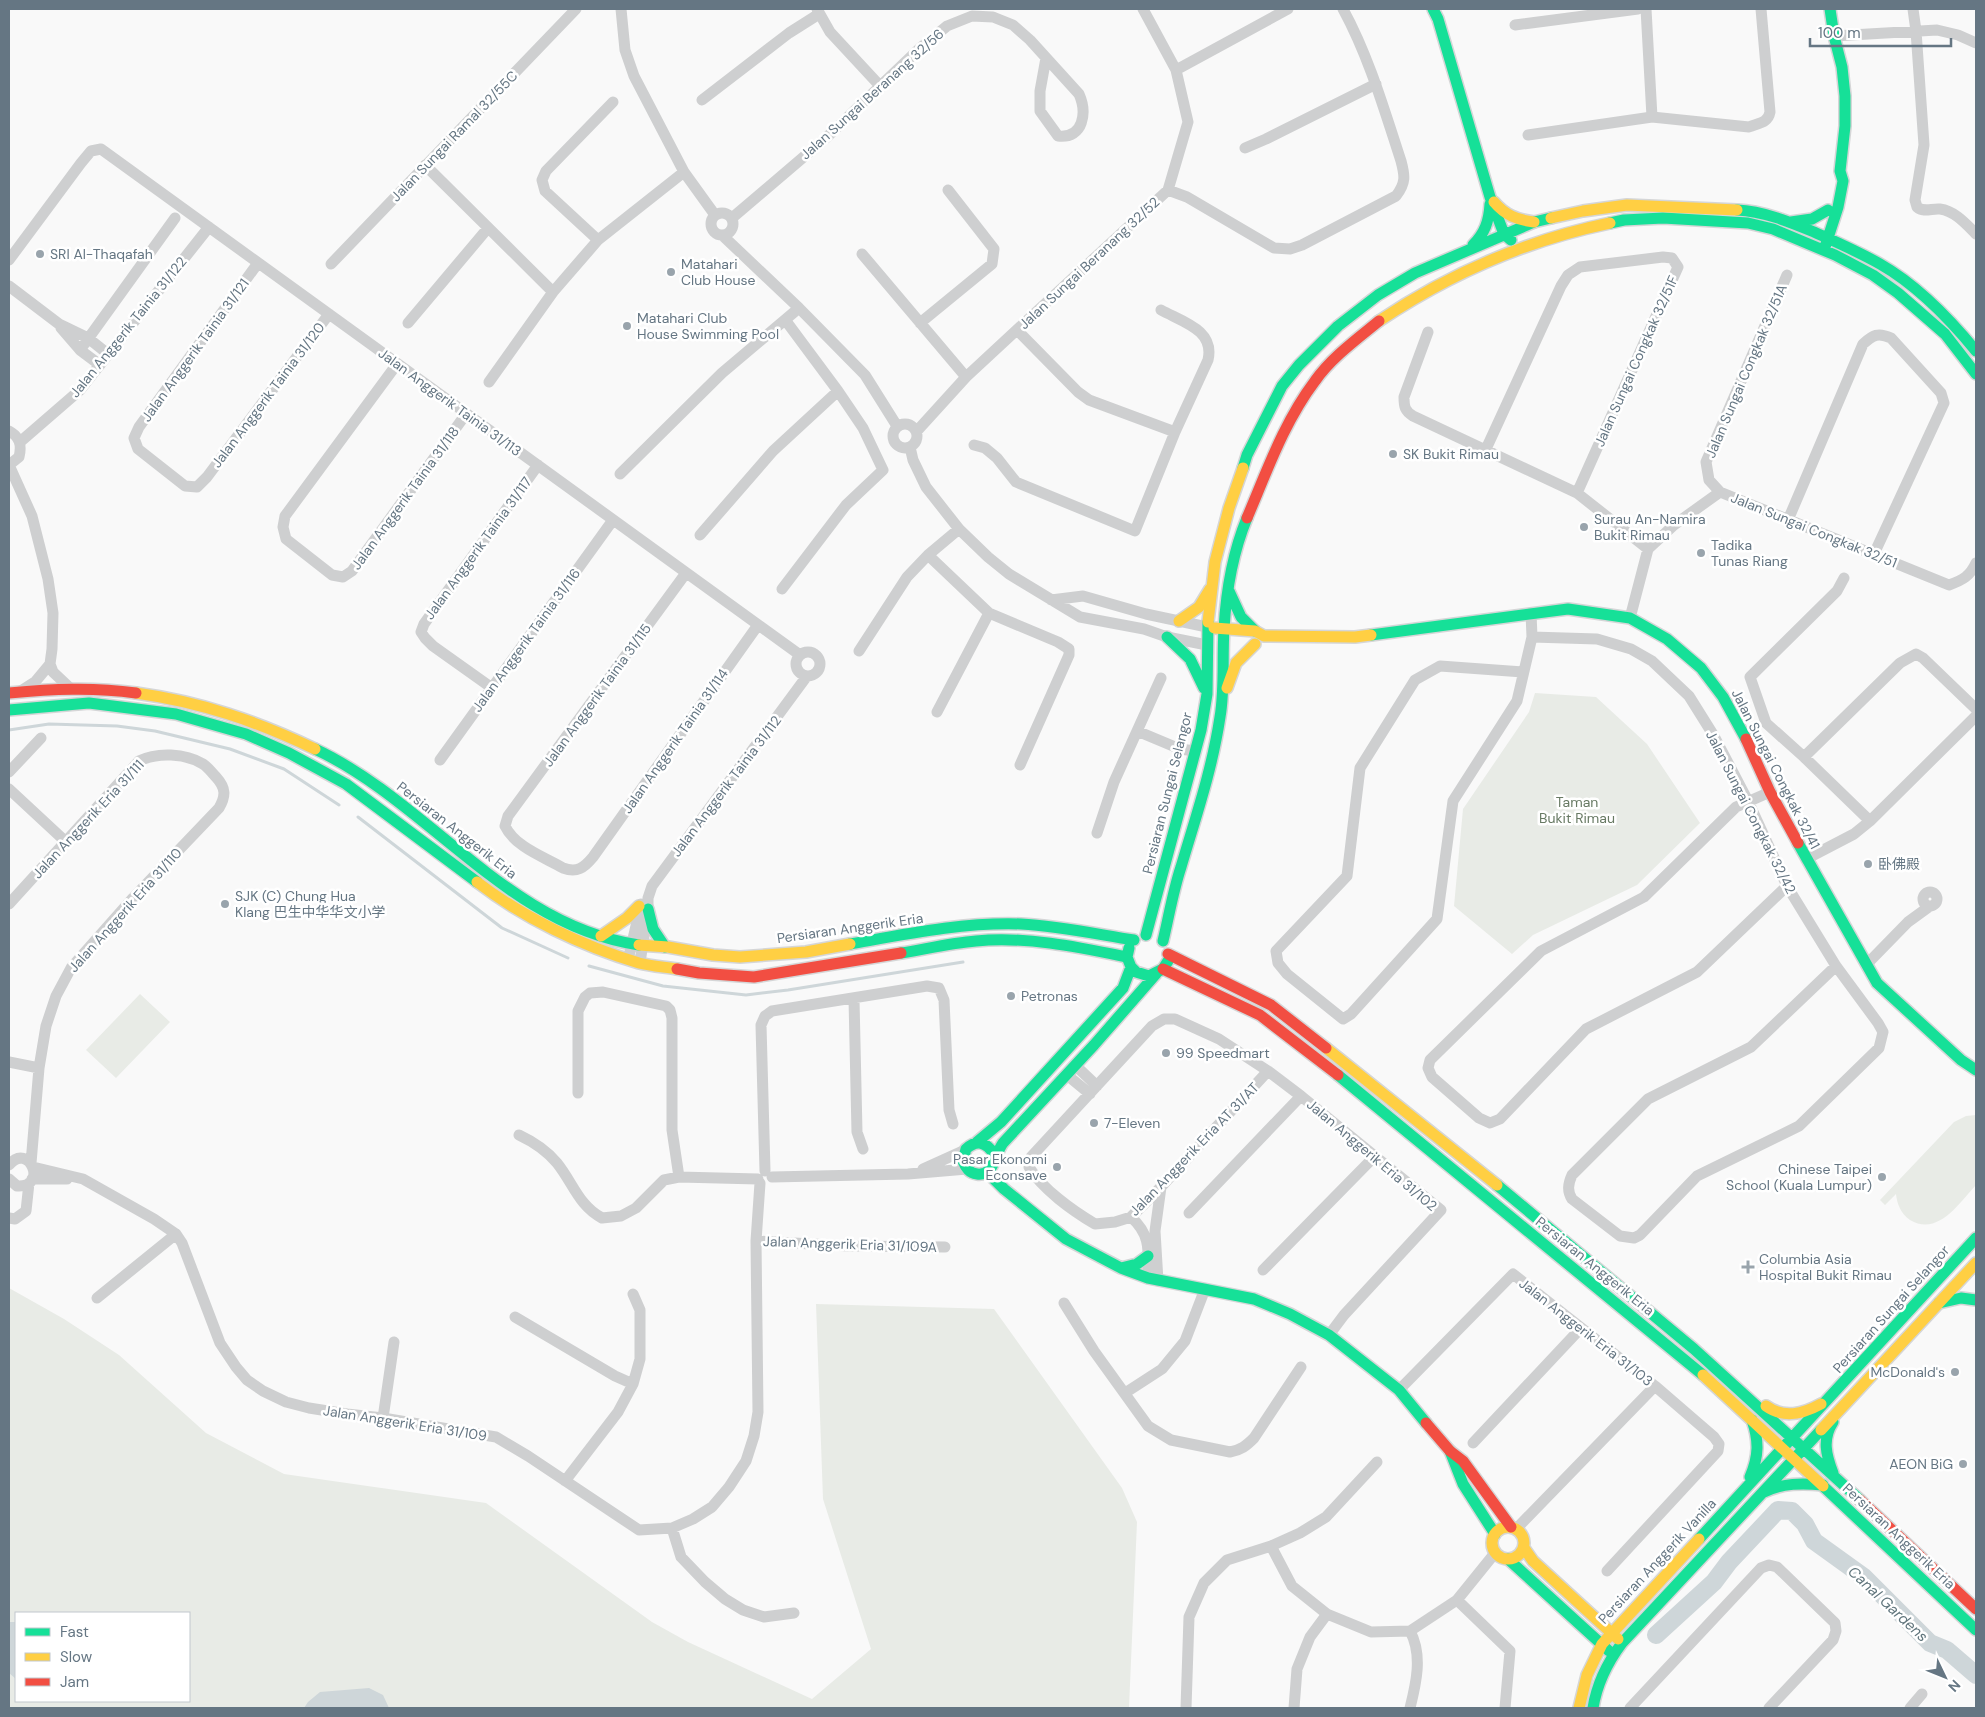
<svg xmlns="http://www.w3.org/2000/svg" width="1985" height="1717" font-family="'DM Sans','Noto Sans SC',sans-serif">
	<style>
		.green { fill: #e8ebe6; fill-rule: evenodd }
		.water { fill: #ced6d9 }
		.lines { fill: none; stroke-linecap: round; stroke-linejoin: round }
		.stream { stroke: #ced6d9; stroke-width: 3 }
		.river { stroke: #ced6d9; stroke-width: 18 }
		.fast-casing { stroke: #d5d6d7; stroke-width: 14 }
		.slow-casing { stroke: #d5d6d7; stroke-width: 14 }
		.jam-casing { stroke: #d5d6d7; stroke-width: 14 }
		.street { stroke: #cecfd0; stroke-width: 11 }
		.fast { stroke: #16e098; stroke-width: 11 }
		.slow { stroke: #ffcf43; stroke-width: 11 }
		.jam { stroke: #f24e42; stroke-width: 11 }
		.poi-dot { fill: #99a4ac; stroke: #fff; stroke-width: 2 }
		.labels { text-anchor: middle; stroke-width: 5; stroke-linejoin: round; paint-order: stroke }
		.street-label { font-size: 14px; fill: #657683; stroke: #fff }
		.poi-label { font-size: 14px; fill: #657683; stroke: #fff; text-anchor: start }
		.park-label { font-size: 14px; fill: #687a64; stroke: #fff }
		.water-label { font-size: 15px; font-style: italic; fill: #60757c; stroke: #fff }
	</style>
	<rect width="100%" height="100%" fill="#f9f9f9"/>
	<path class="green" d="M1535,693L1596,697L1647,744L1700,823L1637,885L1533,935L1512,954L1454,906L1463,809L1529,712Z
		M140,994L170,1022L116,1078L86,1050Z
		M1976,1115V1185C1960,1202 1938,1237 1910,1220C1901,1214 1897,1204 1896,1194L1885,1205L1880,1200L1954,1122L1966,1116Z
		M9,1288L64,1319L119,1355L206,1433L284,1474L486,1503L652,1622L688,1642L812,1699L871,1649L823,1499L816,1304L994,1309L1122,1488L1137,1522L1129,1708H9ZM16,1613H189V1701H16Z"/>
	<path class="water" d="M9,1622H16V1679L9,1673Z
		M369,1688L383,1695L389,1708H304L308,1702L320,1692Z"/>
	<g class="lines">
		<path class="stream" d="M9,730L49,724L117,726L155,731L230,749L284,769L339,805
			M358,817L502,928L568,958
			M589,966L663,986L746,995L788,990L963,962"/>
		<path class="river" d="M1656,1635L1714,1582L1729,1562L1778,1510L1792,1511L1805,1524L1814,1541L1864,1577L1930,1643L1947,1650L1976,1675"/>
		<defs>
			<path id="fast" d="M1433,9L1438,19L1490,197L1504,234L1511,240
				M1737,210C1763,211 1790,222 1814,232C1836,242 1859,252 1880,264C1917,285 1949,318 1976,351
				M1791,222L1812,219L1828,210
				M1610,223L1624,220L1663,218L1748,223L1773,229L1835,255L1873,275L1898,293L1945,334L1976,374
				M1473,245C1485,233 1489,221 1490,204
				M1825,247L1838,207L1843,181L1840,171L1845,126V96L1842,67L1834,36L1830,9
				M1243,468L1247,455L1282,386L1299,365L1338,326L1378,295L1415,273L1534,222L1551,218
				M1229,591L1241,617L1255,631
				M1371,635L1568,609L1630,618L1667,639L1701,668L1723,697L1746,739
				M1167,637L1190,659L1204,688
				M9,710L89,703L176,714L246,734L289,753L346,784L477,882
				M315,749C430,803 507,926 639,945
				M1798,843L1877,983L1961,1060L1976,1070
				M648,909L653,929L665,947
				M1146,935L1201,730L1207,694L1208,622
				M1163,941C1169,916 1173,891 1181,867C1196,816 1212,770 1220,717C1225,688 1222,659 1224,629C1226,593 1233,552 1247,518
				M850,944C906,934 963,922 1021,924C1059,926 1096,934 1134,940
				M901,953C926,949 951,943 976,941C1026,936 1078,947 1127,957
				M1131,967L1136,972L1149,976L1163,969L1168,961
				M1338,1075L1703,1375
				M977,1142L1001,1122L1123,988L1131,967L1127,957L1129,948
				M994,1154C986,1142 977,1139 966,1149L963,1161C966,1168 969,1173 977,1174C995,1176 994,1155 1003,1143L1094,1045L1156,974
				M987,1172L1004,1189L1066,1239L1121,1268L1148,1278L1254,1299L1290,1314L1329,1335L1399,1390L1426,1423
				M1497,1185L1694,1349L1860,1500
				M1121,1268L1137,1264L1148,1256
				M1939,1303L1961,1298L1976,1300
				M1833,1422C1822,1439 1826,1455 1833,1473
				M1450,1451L1463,1484L1495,1534
				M1750,1477C1759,1456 1759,1441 1752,1420
				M1823,1486L1976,1630
				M1764,1492C1783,1483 1802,1483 1823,1485
				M1699,1539L1976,1238
				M1508,1559L1609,1651
				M1593,1708C1597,1683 1607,1663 1622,1643L1821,1430"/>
			<path id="slow" d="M1494,202C1505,215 1517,220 1534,222
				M1551,218L1583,211L1627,205L1737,210
				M1379,321C1449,274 1528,240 1610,223
				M1179,621L1199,607L1210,589
				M1208,622L1215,562L1229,508L1243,468
				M1214,628L1255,631L1264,636L1355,637L1371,635
				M1227,688L1236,663L1255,644
				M136,693C201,702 256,721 315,749
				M477,882C524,918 582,946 639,963C651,966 665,967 677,969
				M601,936L627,918L639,906
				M639,945L668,947L713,955L740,957L806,952L850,944
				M1326,1048L1497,1185
				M1703,1375L1823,1486
				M1766,1406C1784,1419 1803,1414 1821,1404
				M1821,1430L1976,1263
				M1492 1543a16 16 0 1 1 32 0a16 16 0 1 1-32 0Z
				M1524,1548L1533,1561L1618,1639
				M1579,1708L1587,1675L1602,1644L1699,1539"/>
			<path id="jam" d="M1247,518C1267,471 1284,422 1315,381C1331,358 1357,339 1379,321
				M9,693C52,689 93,687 136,693
				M1746,739L1770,792L1798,843
				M1168,954L1271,1005L1326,1048
				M677,969L699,973L754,977L901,953
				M1163,969L1260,1015L1338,1075
				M1426,1423L1450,1451L1463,1461L1511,1527
				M1860,1500L1976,1609"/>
		</defs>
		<use href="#fast" class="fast-casing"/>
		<use href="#slow" class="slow-casing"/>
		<use href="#jam" class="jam-casing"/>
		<path class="street" d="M621,9L625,50L634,76L684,172L715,215
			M817,9L830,32L881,87
			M1646,9L1652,117
			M1913,9L1916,31L1924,145L1915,200L1917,207C1924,213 1932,208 1940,209C1955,211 1966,224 1976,234
			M1515,25L1638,9
			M1834,36L1937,30L1958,35L1976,43
			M1176,70L1288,9
			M702,100L789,33L819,14
			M1528,135L1652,117L1749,127C1759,123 1768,123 1770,112L1761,9
			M1245,148L1266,139L1376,84
			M425,165L553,292
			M1168,190L1187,197L1274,248L1290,249L1302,245L1396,196C1406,183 1405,176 1401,161C1384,109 1369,57 1343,9
			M711 224a11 11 0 1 1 22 0a11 11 0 1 1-22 0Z
			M732,218L827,137L919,49L947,26L972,16L993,17L1013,25L1030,40L1079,94C1087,112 1084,139 1058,136L1040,111V91L1046,58
			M722,235L799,308L865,375L897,426
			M598,240L545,191L542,180L546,171L613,102
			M862,254L966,377
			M9,260L81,163L91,151L101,149L800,655
			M258,263L139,427L134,438L138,449L185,486L197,487L207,477L329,314
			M331,264L576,9
			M1787,275L1706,462L1709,480L1720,492L1949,585C1963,580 1970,576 1976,563
			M9,286L59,324L88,338L108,354
			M408,323L488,228
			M920,323L992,264L994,249L948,190
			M61,328L80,350L100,365
			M1017,330L1078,392L1089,400L1175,432
			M1428,332L1404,397C1404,407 1405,411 1413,416L1577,493L1648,549
			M80,350L175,218
			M397,364L285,516L283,527L286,539L332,575L343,577L352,571L466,414
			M489,382L553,292L598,240L684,172
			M893 436a12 12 0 1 1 24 0a12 12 0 1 1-24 0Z
			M9,431C20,437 22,445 19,457L9,465
			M916,432L966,377L1168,190L1188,122L1176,70L1143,9
			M20,442L80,390L209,227
			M974,445L985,448L997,458L1016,482L1135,531L1175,432L1208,360C1215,330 1183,322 1161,310
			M910,447L913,460L926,487L959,529L988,557L1009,574L1080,617L1144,629L1167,637L1207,645
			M1486,449L1561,286L1568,275L1580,267L1663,257L1672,258L1678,267L1577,493
			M9,465L32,516L48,579L53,613L52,649L50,664
			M620,474L722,373L799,308
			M1788,520L1863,344C1873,335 1878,332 1891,338L1941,393L1944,403L1874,554
			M700,535L773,451L838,391
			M928,555L989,613L1058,642L1069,649V655L1020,765
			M686,573L508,816L505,826C515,847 544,857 563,868C577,873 584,868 593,857L758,625
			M1844,578L1837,591L1750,677L1766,723L1804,757L1870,821
			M782,589L846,505L883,470L863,428L838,391L786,321
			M1051,600L1083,596L1146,614L1207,627
			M1630,618L1648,549L1674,525L1720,492
			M1532,637L1597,639L1631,649L1652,661L1689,696L1714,736L1748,801L1787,886L1836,966L1878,1023L1883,1032L1879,1048L1799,1126L1697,1176L1640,1235L1634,1238L1620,1236L1572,1199C1567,1191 1568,1184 1572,1175L1648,1099L1751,1047L1836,966
			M859,651L907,577L928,555L959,529
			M796 664a12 12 0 1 1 24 0a12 12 0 1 1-24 0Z
			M1523,672L1440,666L1415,680L1360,768L1347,876L1276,951L1278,963L1287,974L1343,1019L1351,1014L1437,919L1453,801L1517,701L1532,637L1531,613
			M492,688L433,646L425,638L421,632L424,624L538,465
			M21,691L35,682L50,664L53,672L70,688
			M937,712L989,613
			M1137,731L1180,749L1195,751
			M1804,757L1900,663L1916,654L1923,658L1976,709
			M440,760L613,520
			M9,772L41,738
			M9,789L65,841
			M1770,792L1736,807L1644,897L1541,951L1430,1060L1428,1068L1432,1077L1479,1118L1490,1123L1500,1119L1586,1029L1697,972L1787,886
			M1097,833L1114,782L1161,678
			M1806,859L1854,834L1870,821L1976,716
			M1923 899a7 7 0 1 1 14 0a7 7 0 1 1-14 0Z
			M9,904L139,761C157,752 185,753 203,764C208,767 212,773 216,777C226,788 226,796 219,808L133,898L71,968L56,996L46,1026L39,1068L31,1163
			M630,952L641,904
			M640,963L648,909V898L652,886L807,676
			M1867,964L1908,922L1930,906
			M854,999L857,1132L863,1149
			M9,1062L39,1068
			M1076,1066L1097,1086
			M1268,1071L1161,1187L1131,1217L1115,1222L1095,1224C1073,1211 1042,1189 1029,1167L1031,1157L1152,1026L1164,1019H1175L1219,1039L1268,1071L1301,1096L1441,1210L1344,1315L1329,1335
			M1067,1075L1090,1094
			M578,1093V1011L585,997L590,993L603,992L666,1006L670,1010L672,1018V1130L679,1177
			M519,1135C534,1142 547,1151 557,1163C573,1183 579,1206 602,1218L621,1216L636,1208L664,1180L679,1177L758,1179
			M9,1165C29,1141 49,1188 17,1186L9,1179
			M33,1167L83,1179L154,1219L176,1234L182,1243L220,1343L236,1367L247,1380L263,1391L286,1402L309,1408L347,1414L383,1418L496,1437L528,1456L639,1530L672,1528L693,1519L712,1507L729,1487L746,1461L754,1436L758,1412L756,1241L760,1183
			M923,1169L965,1150
			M765,1171L761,1025L765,1016L772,1011L927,986L939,988L944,1000L949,1110L953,1124
			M772,1177L908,1174L967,1169
			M32,1179H67
			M1189,1213L1301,1096
			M1131,1217C1152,1236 1148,1252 1148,1278
			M9,1218L15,1219L26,1211L29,1183
			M756,1241L849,1246L945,1247
			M1263,1270L1374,1157
			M1158,1281L1155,1231L1161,1187
			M97,1298L176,1234
			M1064,1303L1094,1351L1148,1426L1171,1440L1230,1452C1241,1450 1246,1446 1254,1438L1301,1367
			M515,1317L615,1376L633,1384
			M1399,1390L1513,1274L1655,1386L1714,1437L1719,1444L1718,1451L1607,1571
			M1125,1393L1162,1369L1185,1341L1205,1289
			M383,1418L394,1342
			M1473,1443L1581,1328
			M565,1481L618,1412L633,1384L640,1359V1310L633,1294
			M672,1528L681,1557L705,1582L725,1599L743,1610L764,1617L794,1613
			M1516,1529L1655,1386
			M1271,1546L1292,1586L1327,1614L1371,1632L1410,1631L1457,1600L1495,1553
			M1457,1600L1510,1651L1505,1708
			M1186,1708L1189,1617L1204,1583L1227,1560L1271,1546L1300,1533L1326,1517L1377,1462
			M1294,1708L1297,1669L1310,1637L1327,1614
			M1410,1708C1416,1684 1423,1655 1410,1631
			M1630,1708L1761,1568L1769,1565L1777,1567L1835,1623L1836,1631L1833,1640L1769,1708
			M1910,1708L1922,1694"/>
		<use href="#fast" class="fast"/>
		<use href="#slow" class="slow"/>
		<use href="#jam" class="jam"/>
	</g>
	<g class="poi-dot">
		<circle cx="40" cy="254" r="5"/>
		<circle cx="671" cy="272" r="5"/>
		<circle cx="627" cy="326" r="5"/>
		<circle cx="1393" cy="454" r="5"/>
		<circle cx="1584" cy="527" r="5"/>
		<circle cx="1701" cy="553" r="5"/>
		<circle cx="1868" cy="864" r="5"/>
		<circle cx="225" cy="904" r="5"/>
		<circle cx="1011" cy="996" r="5"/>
		<circle cx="1166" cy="1053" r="5"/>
		<circle cx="1094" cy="1123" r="5"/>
		<circle cx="1057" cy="1167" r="5"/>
		<circle cx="1882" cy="1177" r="5"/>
		<path d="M1745.5 1259.5h5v5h5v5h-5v5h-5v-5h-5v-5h5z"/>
		<circle cx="1955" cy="1372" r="5"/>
		<circle cx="1963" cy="1464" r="5"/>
	</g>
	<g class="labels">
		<g class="street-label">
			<text transform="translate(872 94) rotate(-42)" y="5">Jalan Sungai Beranang 32/56</text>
			<text transform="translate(454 136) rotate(-46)" y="5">Jalan Sungai Ramal 32/55C</text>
			<text transform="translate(1089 263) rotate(-43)" y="5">Jalan Sungai Beranang 32/52</text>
			<text transform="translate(128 327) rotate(-51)" y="5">Jalan Anggerik Tainia 31/122</text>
			<text transform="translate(195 350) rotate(-54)" y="5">Jalan Anggerik Tainia 31/121</text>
			<text transform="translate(1636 361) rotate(-66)" y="5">Jalan Sungai Congkak 32/51F</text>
			<text transform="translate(1746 371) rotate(-67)" y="5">Jalan Sungai Congkak 32/51A</text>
			<text transform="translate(268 395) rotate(-53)" y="5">Jalan Anggerik Tainia 31/120</text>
			<text transform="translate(450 402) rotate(36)" y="5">Jalan Anggerik Tainia 31/113</text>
			<text transform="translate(405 498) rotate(-54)" y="5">Jalan Anggerik Tainia 31/118</text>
			<text transform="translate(1814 530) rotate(22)" y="5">Jalan Sungai Congkak 32/51</text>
			<text transform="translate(478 548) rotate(-54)" y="5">Jalan Anggerik Tainia 31/117</text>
			<text transform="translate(526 640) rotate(-54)" y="5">Jalan Anggerik Tainia 31/116</text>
			<text transform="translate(597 695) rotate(-54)" y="5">Jalan Anggerik Tainia 31/115</text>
			<text transform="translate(675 741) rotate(-55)" y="5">Jalan Anggerik Tainia 31/114</text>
			<text transform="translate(1776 769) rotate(63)" y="5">Jalan Sungai Congkak 32/41</text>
			<text transform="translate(726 786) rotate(-53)" y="5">Jalan Anggerik Tainia 31/112</text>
			<text transform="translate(1167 793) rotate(-76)" y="5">Persiaran Sungai Selangor</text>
			<text transform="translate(1751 812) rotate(63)" y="5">Jalan Sungai Congkak 32/42</text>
			<text transform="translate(88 819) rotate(-47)" y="5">Jalan Anggerik Eria 31/111</text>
			<text transform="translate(457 830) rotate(38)" y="5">Persiaran Anggerik Eria</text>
			<text transform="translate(125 910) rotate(-48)" y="5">Jalan Anggerik Eria 31/110</text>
			<text transform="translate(850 928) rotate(-8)" y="5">Persiaran Anggerik Eria</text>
			<text transform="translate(1194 1149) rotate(-46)" y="5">Jalan Anggerik Eria AT 31/AT</text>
			<text transform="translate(1372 1155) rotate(40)" y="5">Jalan Anggerik Eria 31/102</text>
			<text transform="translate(850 1244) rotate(2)" y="5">Jalan Anggerik Eria 31/109A</text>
			<text transform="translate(1595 1266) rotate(39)" y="5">Persiaran Anggerik Eria</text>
			<text transform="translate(1891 1309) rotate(-48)" y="5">Persiaran Sungai Selangor</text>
			<text transform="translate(1586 1332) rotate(38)" y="5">Jalan Anggerik Eria 31/103</text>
			<text transform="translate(405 1423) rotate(9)" y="5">Jalan Anggerik Eria 31/109</text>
			<text transform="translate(1899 1536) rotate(43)" y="5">Persiaran Anggerik Eria</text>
			<text transform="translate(1657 1561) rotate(-47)" y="5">Persiaran Anggerik Vanilla</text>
		</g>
		<g class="poi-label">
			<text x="50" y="259">SRI Al-Thaqafah</text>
			<text x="681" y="269">Matahari<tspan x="681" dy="16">Club House</tspan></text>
			<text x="637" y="323">Matahari Club<tspan x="637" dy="16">House Swimming Pool</tspan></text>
			<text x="1403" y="459">SK Bukit Rimau</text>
			<text x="1594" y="524">Surau An-Namira<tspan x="1594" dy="16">Bukit Rimau</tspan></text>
			<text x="1711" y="550">Tadika<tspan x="1711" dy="16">Tunas Riang</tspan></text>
			<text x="1878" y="869">卧佛殿</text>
			<text x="235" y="901">SJK (C) Chung Hua<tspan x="235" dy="16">Klang 巴生中华华文小学</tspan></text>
			<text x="1021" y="1001">Petronas</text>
			<text x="1176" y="1058">99 Speedmart</text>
			<text x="1104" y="1128">7-Eleven</text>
			<text x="1047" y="1164" text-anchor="end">Pasar Ekonomi<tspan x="1047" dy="16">Econsave</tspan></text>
			<text x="1872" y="1174" text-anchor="end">Chinese Taipei<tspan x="1872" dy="16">School (Kuala Lumpur)</tspan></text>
			<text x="1759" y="1264">Columbia Asia<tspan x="1759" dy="16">Hospital Bukit Rimau</tspan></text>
			<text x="1945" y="1377" text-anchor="end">McDonald's</text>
			<text x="1953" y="1469" text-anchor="end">AEON BiG</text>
		</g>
		<g class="park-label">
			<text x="1577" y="807">Taman<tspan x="1577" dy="16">Bukit Rimau</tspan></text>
		</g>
		<g class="water-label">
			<text transform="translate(1888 1604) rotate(43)" y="5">Canal Gardens</text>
		</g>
	</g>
	<rect width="1985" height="1717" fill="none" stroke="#657683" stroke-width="20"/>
	<rect x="15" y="1612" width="175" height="90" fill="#ffffff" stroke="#c1c8cd"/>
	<rect x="25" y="1628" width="25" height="8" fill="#16e098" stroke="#c1c8cd"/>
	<text x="60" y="1637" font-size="15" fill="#657683">Fast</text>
	<rect x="25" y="1653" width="25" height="8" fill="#ffcf43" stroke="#c1c8cd"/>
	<text x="60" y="1662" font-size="15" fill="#657683">Slow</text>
	<rect x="25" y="1678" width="25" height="8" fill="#f24e42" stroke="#c1c8cd"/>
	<text x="60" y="1687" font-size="15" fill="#657683">Jam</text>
	<g transform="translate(1945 1677) rotate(133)" stroke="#ffffff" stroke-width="4" paint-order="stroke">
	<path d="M0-4L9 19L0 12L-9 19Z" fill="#657683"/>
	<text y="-8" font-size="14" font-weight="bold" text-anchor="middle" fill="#657683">N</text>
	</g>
	<path d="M1810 38v8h141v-8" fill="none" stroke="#657683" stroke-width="2.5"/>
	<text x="1818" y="38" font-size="15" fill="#657683" stroke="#ffffff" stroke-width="4" paint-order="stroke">100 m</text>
</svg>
